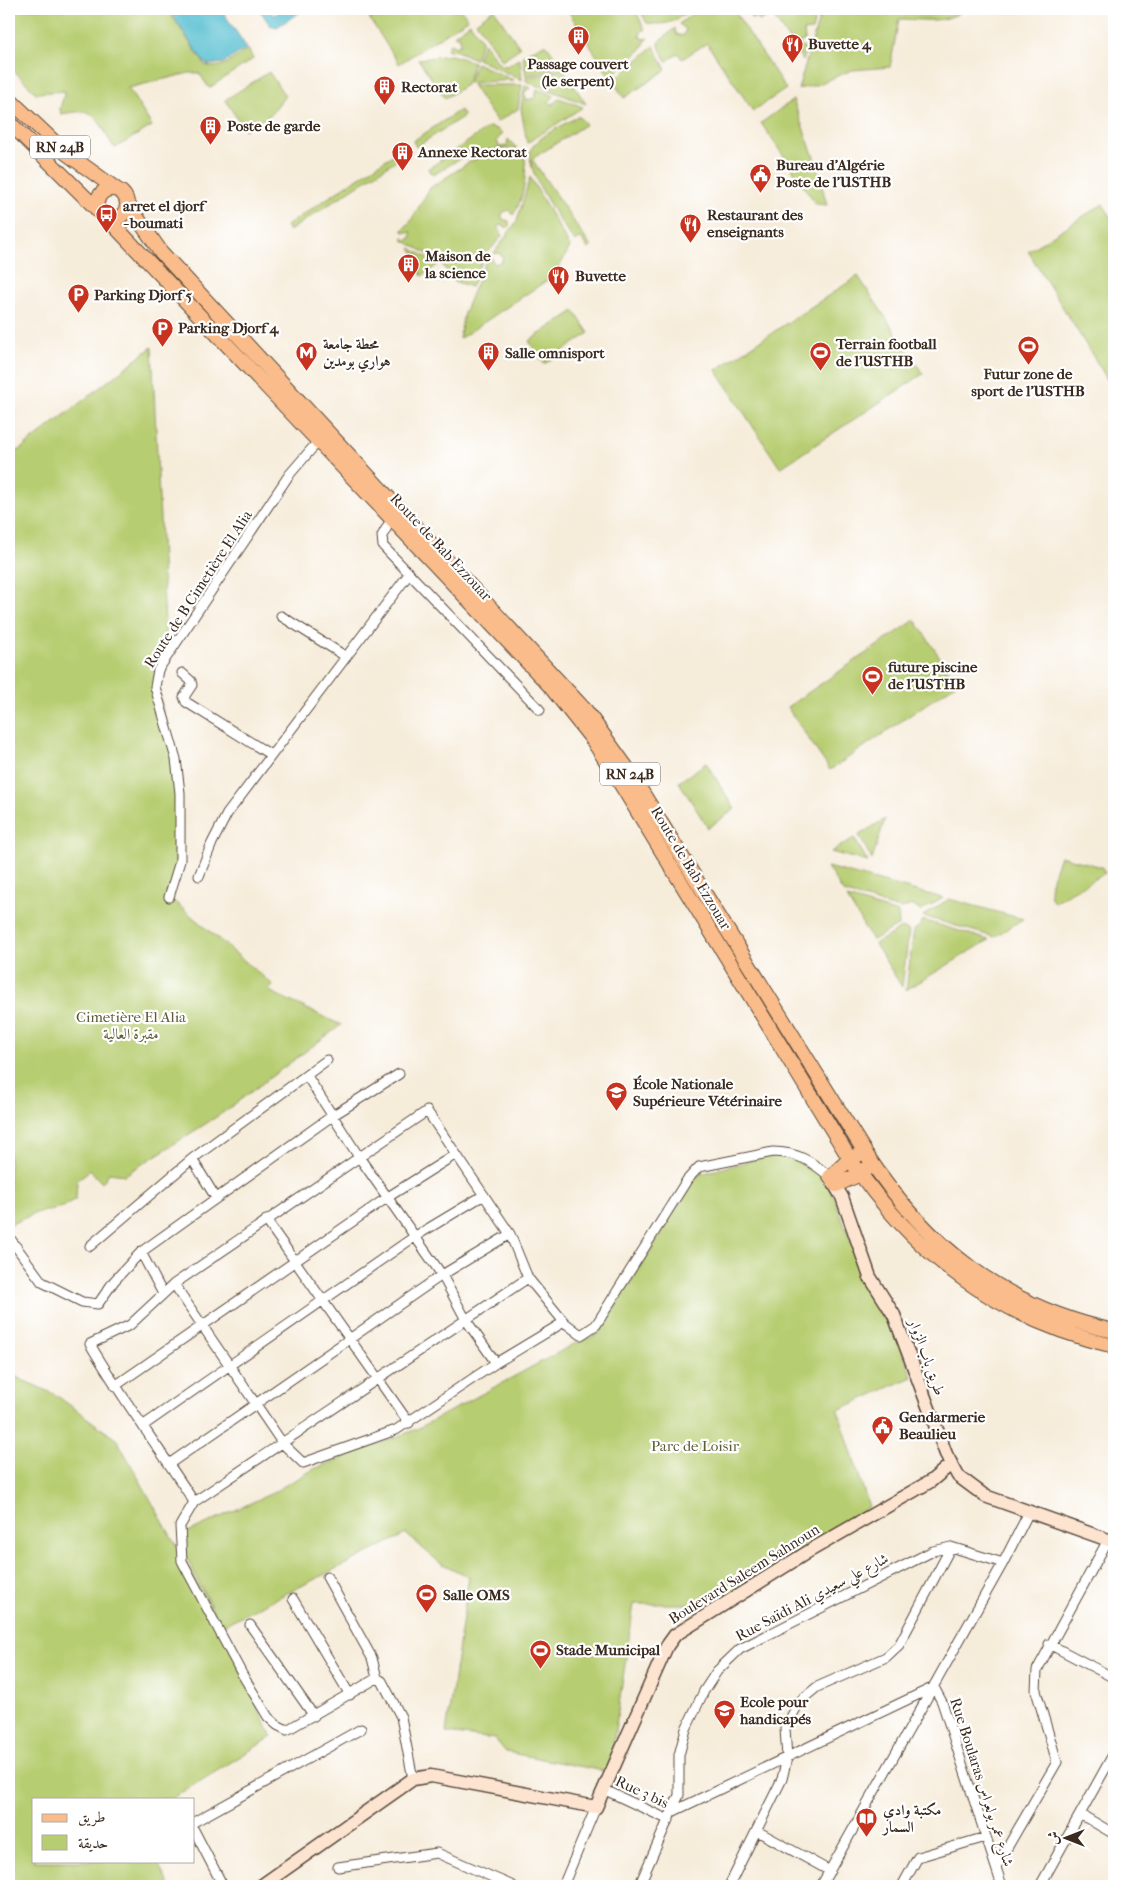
<svg xmlns="http://www.w3.org/2000/svg" width="1123" height="1895" font-family="'IM FELL French Canon',Amiri,serif">
	<style>
		.green { fill: #b7cd71; stroke: #797c48 }
		.water { fill: #53bdd0; stroke: #477477 }
		.lines { fill: none; stroke-linecap: round; stroke-linejoin: round }
		.street-casing { stroke: #57473a; stroke-width: 11 }
		.secondary-casing { stroke: #57473a; stroke-width: 15 }
		.primary-casing { stroke: #57473a; stroke-width: 16 }
		.street { stroke: #fff; stroke-width: 9 }
		.secondary { stroke: #fde4d0; stroke-width: 12 }
		.primary { stroke: #f9bc8a; stroke-width: 14 }
		.labels { text-anchor: middle; stroke-width: 4.5; stroke-linejoin: round; paint-order: stroke }
		.shield { fill: #fff; stroke: #766a62; stroke-width: 1 }
		.shield-label { font-size: 14px; font-weight: bold; fill: #3b2a1e }
		.poi-label { font-size: 15px; font-weight: bold; fill: #3b2a1e; stroke: #fff; text-anchor: start }
		.street-label { font-size: 15px; fill: #3b2a1e; stroke: #fff }
		.park-label { font-size: 15px; fill: #605b37; stroke: #fff }
	</style>
	<rect width="100%" height="100%" fill="#fff"/>
	<filter id="ink" filterUnits="userSpaceOnUse"><feTurbulence type="fractalNoise" baseFrequency=".02" numOctaves="2"/><feDisplacementMap in="SourceGraphic" scale="10" xChannelSelector="R" yChannelSelector="G"/><feConvolveMatrix kernelMatrix="1 2 1 2 8 2 1 2 1" color-interpolation-filters="sRGB"/></filter>
	<filter id="wash" filterUnits="userSpaceOnUse"><feTurbulence type="fractalNoise" baseFrequency=".0096" numOctaves="4" result="noise"/><feDisplacementMap in="SourceGraphic" scale="20" xChannelSelector="R" yChannelSelector="G"/><feGaussianBlur stdDeviation="1.12" result="paint"/><feColorMatrix in="noise" values="0 0 0 0 0 0 0 0 0 0 0 0 0 0 0 0 0 1.4 0 .05"/><feComposite in="paint" operator="in"/></filter>
	<g filter="url(#wash)">
		<rect width="100%" height="100%" fill="#f6ecda"/>
		<path class="green" d="M9,9H170L171,15L205,65C221,72 235,57 248,49L253,59L209,88L199,73H189L128,88L152,126L115,148C106,138 100,114 85,112C78,111 68,113 61,114L60,109L65,91L36,93L9,66Z
			M369,9H461L468,19L399,64L370,19Z
			M494,9L520,48L502,60L476,22Z
			M567,9H635L645,30L641,31L640,37L644,39L648,38L640,50L610,77Z
			M639,9H690C676,22 667,26 647,23Z
			M698,9H733L786,89L753,111L707,43L682,59L678,53L666,62L659,46L660,41L675,28L676,34L683,36L686,29L679,24Z
			M745,9H808L807,14L816,15L812,30L804,31L805,40L799,43L802,48L807,47L803,61L772,14L759,21L756,17L752,19Z
			M822,9H964C947,25 921,19 899,19L890,67L852,70L816,85L798,89Z
			M470,23L482,41L475,59L457,51L447,50L450,43L455,47L460,45V37L454,35Z
			M484,43L500,65L507,66L520,58L522,80L477,59Z
			M544,44L549,48L562,67L526,76L523,55Z
			M654,46L666,70L624,98L613,81Z
			M451,55L474,62L466,85L445,98L418,59Z
			M476,63L513,80L468,83Z
			M563,69L586,104L526,81V78Z
			M269,72L285,96L270,115L245,130L225,100Z
			M472,85H522L518,109L497,122Z
			M525,85L531,88L524,92L527,100L535,98L537,89L554,96L549,102L552,105L559,98L583,107L527,143L521,109Z
			M793,100L815,160L827,205L816,204L761,123Z
			M460,110L464,116L416,147L413,141Z
			M578,116L586,124L532,159L591,247L588,249L581,238L575,242C564,227 518,163 533,146C544,133 564,125 578,116Z
			M489,127L497,129L502,134L497,140L499,147L507,146L508,139L517,148L472,151L435,174L431,173L428,169Z
			M406,146L410,151L289,231L286,226Z
			M524,153C528,171 524,200 513,215L509,210L502,213V219L509,221V226L507,228L502,224L498,227L502,236L484,257L471,287L454,281L440,261L403,240V237L406,240L411,238V232H404L402,230L410,222L430,188L471,161L483,156Z
			M530,177L570,247L555,275L459,339L464,313L485,263L491,257L493,262L496,264L503,260L501,254L494,253L517,221Z
			M1103,204L1114,222V390L1028,251Z
			M410,248L439,264L422,276L415,264L419,261Z
			M858,276L923,374L780,468L716,370Z
			M574,311L589,333L544,364L529,341Z
			M152,347L166,647L154,670L176,769V866L169,897L273,985L269,991L341,1025L221,1114L125,1175L109,1173L102,1183L90,1170L77,1180L76,1199L63,1207L36,1213L9,1225V458Z
			M915,620L957,683L830,770L787,707Z
			M706,763L735,809L708,828L679,782Z
			M885,819L872,860L859,835Z
			M854,838L868,862L831,852Z
			M1060,856L1102,867L1105,873L1054,902C1044,892 1056,868 1060,856Z
			M827,867L943,898L921,911L912,905L900,909L843,892Z
			M847,898L898,913L899,925L872,940Z
			M949,899L1023,919L994,937L923,916Z
			M923,920L989,940L906,990L914,930L920,926Z
			M901,928L909,931L902,987L875,944Z
			M772,1155H795L826,1178L870,1290L883,1295L912,1377L838,1410L869,1507L722,1604H634L609,1772L506,1752L495,1739L446,1733L469,1577L439,1562L406,1534L221,1626L186,1556V1533L270,1494L314,1469L417,1429L576,1343L599,1334L697,1175Z
			M9,1374L56,1395L117,1440L204,1595L272,1737L171,1799H34V1861H157L169,1886H9Z"/>
		<path class="water" d="M172,9H221L247,48L223,63L208,65L202,60L172,14Z
			M259,9H268L274,15L284,9H305L277,27L270,25Z"/>
	</g>
	<g filter="url(#ink)">
		<g class="lines">
			<defs>
				<path id="street" d="M392,518L382,536L383,546L540,710
					M281,616L345,656
					M182,673L191,681L192,685L184,697L186,702L271,755
					M199,876L212,843L227,814L409,574
					M169,897L180,861V793L176,759L155,687L158,670L289,475L321,438
					M307,1076L359,1157L442,1275L466,1320L496,1363
					M192,1159L216,1198
					M266,1220L409,1423
					M9,1237L42,1282L82,1302L98,1304L114,1281L141,1252L332,1116L399,1074
					M90,1246L192,1159L327,1060
					M141,1252L163,1294
					M174,1284L283,1444L303,1463L396,1430L496,1363L564,1322
					M115,1386L388,1197L456,1154
					M144,1425L414,1237L484,1195
					M169,1464L442,1275L510,1234
					M194,1502C160,1449 122,1399 90,1344L130,1325L174,1284L427,1111L510,1234L528,1278L564,1322L581,1335L596,1325L687,1180L699,1167L773,1152C797,1152 813,1162 830,1177
					M327,1577L372,1658L377,1678
					M293,1599L350,1695
					M250,1625L314,1716
					M1049,1644L1114,1678
					M413,1779L401,1717L382,1681L377,1678L287,1730L277,1725L268,1717L242,1674L182,1561L180,1526L194,1502L528,1278
					M603,1789L669,1820
					M672,1812L934,1687L942,1702L1002,1886
					M1080,1814L1114,1834
					M194,1822L361,1729
					M194,1830L223,1886
					M757,1831L830,1871
					M338,1867L437,1853L513,1886
					M996,1867L1057,1762L1036,1691L1037,1670L1108,1540
					M563,1886L596,1807
					M639,1886L679,1795V1755L686,1729L704,1691L717,1671L740,1649L933,1551L951,1547L1003,1563
					M729,1886L782,1779L787,1758L785,1728L800,1701L817,1687L886,1657L899,1645L951,1547
					M821,1886L1003,1563L1029,1512
					M902,1886L918,1857L986,1837
					M1040,1886L1114,1753"/>
				<path id="secondary" d="M830,1177L842,1197L870,1277L894,1315L946,1454L958,1476L985,1496L1114,1542
					M261,1886L413,1779L431,1776L596,1807L667,1646L675,1635L811,1550L931,1481L950,1465"/>
				<path id="primary" d="M9,99L66,153L116,189
					M9,122L99,211
					M97 204a15 15 0 1 1 30 0a15 15 0 1 1-30 0Z
					M127,203L161,252L586,711L627,768L866,1154C927,1247 1004,1307 1114,1331
					M107,218L549,685L592,739L617,778L850,1159C915,1256 1000,1320 1114,1346
					M830,1177L850,1159L858,1155
					M836,1185L856,1176L866,1169"/>
			</defs>
			<use href="#street" class="street-casing"/>
			<use href="#secondary" class="secondary-casing"/>
			<use href="#primary" class="primary-casing"/>
			<use href="#street" class="street"/>
			<use href="#secondary" class="secondary"/>
			<use href="#primary" class="primary"/>
		</g>
	</g>
	<defs>
		<symbol id="building-pin" viewBox="-11 -11 22 30"><path d="M0 17L-7.5 6A9.5 9.5 0 1 1 7.5 6Z" fill="#c8321e" stroke="#fff"/><path d="M-4-6H4V6H1V3H-1V6H-4ZM-2.5-4.3h1.7v1.8h-1.7ZM.8-4.3h1.7v1.8H.8ZM-2.5-1h1.7V.8h-1.7ZM.8-1h1.7V.8H.8Z" fill="#fff"/></symbol>
		<symbol id="restaurant-pin" viewBox="-11 -11 22 30"><path d="M0 17L-7.5 6A9.5 9.5 0 1 1 7.5 6Z" fill="#c8321e" stroke="#fff"/><path d="M-5-6h1v4h1v-4h1v4h1v-4h1v5L-1.5 .5V6h-2V.5L-5-1ZM5-6V6H3V1.5H1.5Q1.5-4 5-6Z" fill="#fff"/></symbol>
		<symbol id="civic-pin" viewBox="-11 -11 22 30"><path d="M0 17L-7.5 6A9.5 9.5 0 1 1 7.5 6Z" fill="#c8321e" stroke="#fff"/><path d="M-.6-6.5H3V-4.5H.6V-3L4-1V1h2V6H-6V1h2V-1L-.6-3ZM-1.2 2.5V6h2.4V2.5Z" fill="#fff"/></symbol>
		<symbol id="bus-pin" viewBox="-11 -11 22 30"><path d="M0 17L-7.5 6A9.5 9.5 0 1 1 7.5 6Z" fill="#c8321e" stroke="#fff"/><path d="M-5-6H5V4H4V6H2V4H-2V6H-4V4H-5ZM-3.5-4V0h7V-4ZM-3.5 1.2v1.5H-2V1.2ZM2 1.2v1.5H3.5V1.2Z" fill="#fff"/></symbol>
		<symbol id="parking-pin" viewBox="-11 -11 22 30"><path d="M0 17L-7.5 6A9.5 9.5 0 1 1 7.5 6Z" fill="#c8321e" stroke="#fff"/><path d="M-3.5-5.5H1a3.5 3.5 0 0 1 0 7H-1V5.5H-3.5ZM-1-3.4V-.6H.8a1.4 1.4 0 0 0 0-2.8Z" fill="#fff"/></symbol>
		<symbol id="stadium-pin" viewBox="-11 -11 22 30"><path d="M0 17L-7.5 6A9.5 9.5 0 1 1 7.5 6Z" fill="#c8321e" stroke="#fff"/><path d="M0-5a6.5 5 0 1 0 0 10a6.5 5 0 1 0 0-10ZM-3.5-1.8h7v3.6h-7Z" fill="#fff"/></symbol>
		<symbol id="metro-pin" viewBox="-11 -11 22 30"><path d="M0 17L-7.5 6A9.5 9.5 0 1 1 7.5 6Z" fill="#c8321e" stroke="#fff"/><path d="M-5.5 5V-5H-3L0 0L3-5H5.5V5H3V-.5L0 4L-3-.5V5Z" fill="#fff"/></symbol>
		<symbol id="university-pin" viewBox="-11 -11 22 30"><path d="M0 17L-7.5 6A9.5 9.5 0 1 1 7.5 6Z" fill="#c8321e" stroke="#fff"/><path d="M0-5L7-2L0 1L-7-2ZM-4 1L0 2.5L4 1V4Q0 6-4 4Z" fill="#fff"/></symbol>
		<symbol id="school-pin" viewBox="-11 -11 22 30"><path d="M0 17L-7.5 6A9.5 9.5 0 1 1 7.5 6Z" fill="#c8321e" stroke="#fff"/><path d="M0-5L7-2L0 1L-7-2ZM-4 1L0 2.5L4 1V4Q0 6-4 4Z" fill="#fff"/></symbol>
		<symbol id="library-pin" viewBox="-11 -11 22 30"><path d="M0 17L-7.5 6A9.5 9.5 0 1 1 7.5 6Z" fill="#c8321e" stroke="#fff"/><path d="M-6-4Q-3-5.5-.7-3.5V5Q-3 3-6 4ZM6-4Q3-5.5 .7-3.5V5Q3 3 6 4Z" fill="#fff"/></symbol>
	</defs>
	<g fill-rule="evenodd">
		<use href="#building-pin" x="566" y="24" width="25" height="34"/>
		<use href="#restaurant-pin" x="780" y="32" width="25" height="34"/>
		<use href="#building-pin" x="372" y="74" width="25" height="34"/>
		<use href="#building-pin" x="198" y="114" width="25" height="34"/>
		<use href="#building-pin" x="390" y="140" width="25" height="34"/>
		<use href="#civic-pin" x="748" y="162" width="25" height="34"/>
		<use href="#bus-pin" x="94" y="202" width="25" height="34"/>
		<use href="#restaurant-pin" x="678" y="212" width="25" height="34"/>
		<use href="#building-pin" x="396" y="252" width="25" height="34"/>
		<use href="#restaurant-pin" x="546" y="264" width="25" height="34"/>
		<use href="#parking-pin" x="66" y="282" width="25" height="34"/>
		<use href="#parking-pin" x="150" y="316" width="25" height="34"/>
		<use href="#stadium-pin" x="1016" y="334" width="25" height="34"/>
		<use href="#metro-pin" x="294" y="340" width="25" height="34"/>
		<use href="#building-pin" x="476" y="340" width="25" height="34"/>
		<use href="#stadium-pin" x="808" y="340" width="25" height="34"/>
		<use href="#stadium-pin" x="860" y="664" width="25" height="34"/>
		<use href="#university-pin" x="604" y="1080" width="25" height="34"/>
		<use href="#civic-pin" x="870" y="1414" width="25" height="34"/>
		<use href="#stadium-pin" x="414" y="1582" width="25" height="34"/>
		<use href="#stadium-pin" x="528" y="1638" width="25" height="34"/>
		<use href="#school-pin" x="712" y="1698" width="25" height="34"/>
		<use href="#library-pin" x="854" y="1806" width="25" height="34"/>
	</g>
	<g class="labels">
		<g class="shield">
			<rect x="30" y="135.5" width="60" height="23" rx="4"/>
			<rect x="600" y="762.5" width="60" height="23" rx="4"/>
		</g>
		<g class="shield-label">
			<text x="60" y="152">RN 24B</text>
			<text x="630" y="779">RN 24B</text>
		</g>
		<g class="poi-label">
			<text x="808" y="49">Buvette 4</text>
			<text x="578" y="69" text-anchor="middle">Passage couvert<tspan x="578" dy="17">(le serpent)</tspan></text>
			<text x="401" y="92">Rectorat</text>
			<text x="227" y="131">Poste de garde</text>
			<text x="418" y="157">Annexe Rectorat</text>
			<text x="776" y="170">Bureau d'Algérie<tspan x="776" dy="17">Poste de l'USTHB</tspan></text>
			<text x="123" y="211">arret el djorf<tspan x="123" dy="17">- boumati</tspan></text>
			<text x="707" y="220">Restaurant des<tspan x="707" dy="17">enseignants</tspan></text>
			<text x="425" y="261">Maison de<tspan x="425" dy="17">la science</tspan></text>
			<text x="575" y="281">Buvette</text>
			<text x="94" y="300">Parking Djorf 5</text>
			<text x="178" y="333">Parking Djorf 4</text>
			<text x="323" y="349">محطة جامعة<tspan x="323" dy="17">هواري بومدين</tspan></text>
			<text x="836" y="349">Terrain football<tspan x="836" dy="17">de l'USTHB</tspan></text>
			<text x="505" y="358">Salle omnisport</text>
			<text x="1028" y="379" text-anchor="middle">Futur zone de<tspan x="1028" dy="17">sport de l'USTHB</tspan></text>
			<text x="888" y="672">future piscine<tspan x="888" dy="17">de l'USTHB</tspan></text>
			<text x="633" y="1089">École Nationale<tspan x="633" dy="17">Supérieure Vétérinaire</tspan></text>
			<text x="899" y="1422">Gendarmerie<tspan x="899" dy="17">Beaulieu</tspan></text>
			<text x="443" y="1600">Salle OMS</text>
			<text x="556" y="1655">Stade Municipal</text>
			<text x="740" y="1707">Ecole pour<tspan x="740" dy="17">handicapés</tspan></text>
			<text x="883" y="1815">مكتبة وادي<tspan x="883" dy="17">السمار</tspan></text>
		</g>
		<g class="street-label">
			<text transform="translate(441 547) rotate(47)" y="5">Route de Bab Ezzouar</text>
			<text transform="translate(198 589) rotate(-57)" y="5">Route de B Cimetière El Alia</text>
			<text transform="translate(691 868) rotate(59)" y="5">Route de Bab Ezzouar</text>
			<text transform="translate(927 1357) rotate(70)" y="5">طريق باب الزوار</text>
			<text transform="translate(744 1574) rotate(-32)" y="5">Boulevard Saleem Sahnoun</text>
			<text transform="translate(812 1597) rotate(-28)" y="5">Rue Saïdi Ali شارع علي سعيدي</text>
			<text transform="translate(982 1782) rotate(72)" y="5">Rue Boularas شارع عمر بولعراس</text>
			<text transform="translate(642 1792) rotate(25)" y="5">Rue 3 bis</text>
		</g>
		<g class="park-label">
			<text x="131" y="1022">Cimetière El Alia<tspan x="131" dy="17">مقبرة العالية</tspan></text>
			<text x="695" y="1451">Parc de Loisir</text>
		</g>
	</g>
	<rect width="1123" height="1895" fill="none" stroke="#fff" stroke-width="30"/>
	<rect x="32" y="1798" width="162" height="65" fill="#ffffff" stroke="#b1aaa5"/>
	<rect x="42" y="1814" width="25" height="8" fill="#f9bc8a" stroke="#b1aaa5"/>
	<text x="78" y="1822" font-size="15" fill="#3b2a1e">طريق</text>
	<rect x="42" y="1835" width="25" height="15" fill="#b7cd71" stroke="#b1aaa5"/>
	<text x="78" y="1848" font-size="15" fill="#3b2a1e">حديقة</text>
	<g transform="translate(1066 1838) rotate(270)" stroke="#ffffff" stroke-width="4" paint-order="stroke">
	<path d="M0-4L9 19L0 12L-9 19Z" fill="#3b2a1e"/>
	<text y="-8" font-size="14" font-weight="bold" text-anchor="middle" fill="#3b2a1e">ش</text>
	</g>
</svg>
